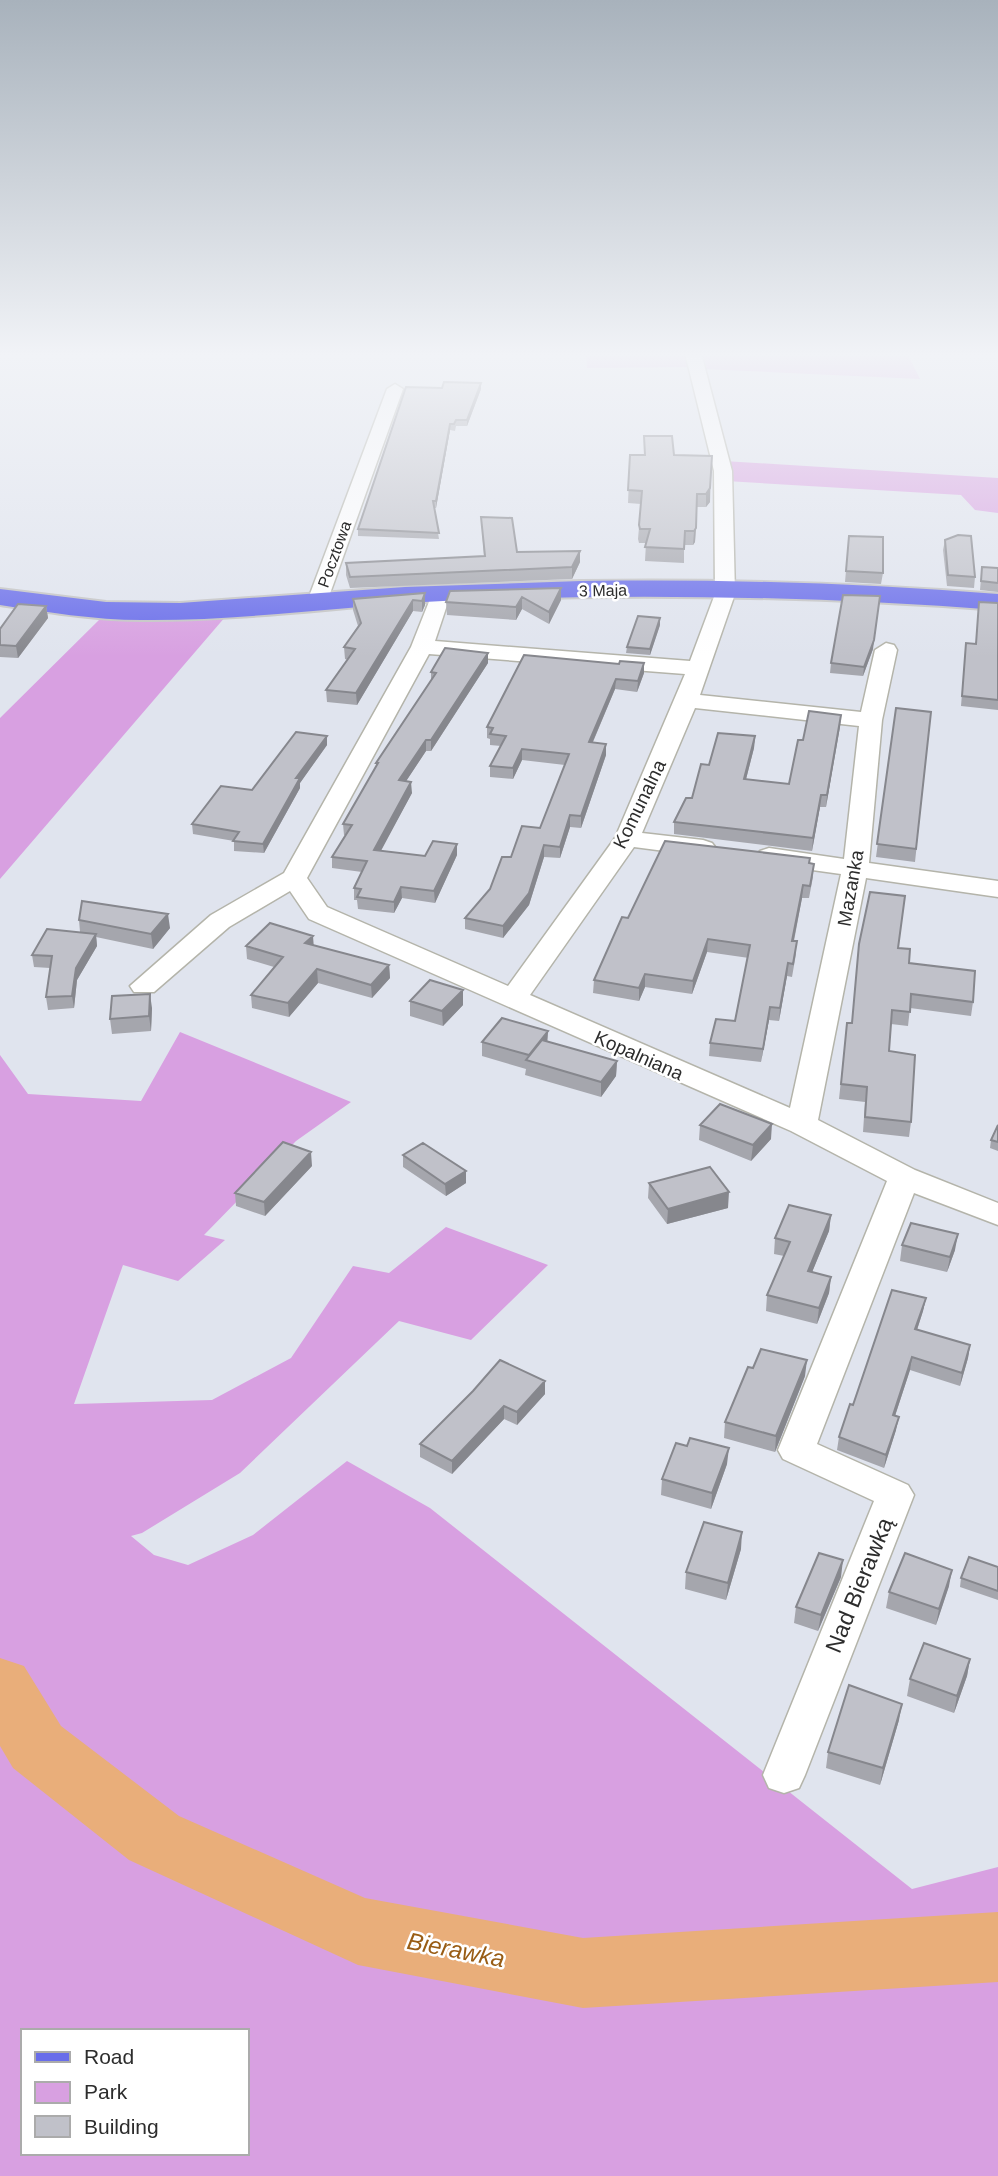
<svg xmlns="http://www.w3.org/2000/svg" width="998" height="2176" font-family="Arial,sans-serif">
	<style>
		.green { fill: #d8a0e1; fill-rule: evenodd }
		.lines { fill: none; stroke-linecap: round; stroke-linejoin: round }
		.river { fill: #e9ae7a; fill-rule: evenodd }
		.minor-casing { stroke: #b4b4aa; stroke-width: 3 }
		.major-casing { stroke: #c4c4c4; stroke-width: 4 }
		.minor { fill: #fff; fill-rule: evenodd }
		.major { fill: #696dea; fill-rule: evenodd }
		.wall { fill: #a5a6ad }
		.shaded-wall { fill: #86878d }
		.building { fill: #c0c1c9; stroke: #86878d; stroke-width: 2 }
		.labels { text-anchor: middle; stroke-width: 5; stroke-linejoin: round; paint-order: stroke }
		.far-street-label { font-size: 16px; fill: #2d2d2d; stroke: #fff }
		.street-label { font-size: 19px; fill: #2d2d2d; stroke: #fff }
		.near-street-label { font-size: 23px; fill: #2d2d2d; stroke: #fff }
		.near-water-label { font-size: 24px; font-style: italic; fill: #995d15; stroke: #fff }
	</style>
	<rect width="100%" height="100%" fill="#e0e4ee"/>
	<path class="green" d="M586,353H686L690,367L587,368Z
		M700,353H907L920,379L703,369Z
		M724,461L998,478V513L975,510L961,495L726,481Z
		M226,616L0,879V718L101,618Z
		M180,1032L351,1102L296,1141L204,1235L225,1240L178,1281L123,1265L74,1404L212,1400L291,1358L353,1266L389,1273L446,1227L548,1265L471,1340L399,1321L240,1473L142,1533L131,1536L154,1555L188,1565L253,1535L347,1461L430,1508L912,1889L998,1867V2176H0V1055L28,1094L141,1101ZM23,2031H247V2153H23Z"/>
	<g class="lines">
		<path class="river" d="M0,1658L24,1666L61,1726L179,1816L365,1898L583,1938L998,1912V1982L583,2008L358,1965L129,1860L13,1768L0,1746Z"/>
		<defs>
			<path id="minor" d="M685,353H701L732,471L735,594L700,695L861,712L875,650L886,643L894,645L897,650L882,720L869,863L998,881V897L866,878L818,1120L915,1170L998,1203V1225L914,1193L817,1444L908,1485L914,1495L805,1775L799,1788L784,1793L769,1788L763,1775L874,1501L783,1459L778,1450L887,1181L791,1131L309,919L290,891L229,927L154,992H134L130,986L211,915L284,873L411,647L434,589H448L451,593L435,641L690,661L715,594L714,471ZM429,654L685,674L615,838L508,986L327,907L307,878ZM695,708L859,726L844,859L769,848L760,851L756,856L760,861L769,864L841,874L790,1108L530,995L634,847L703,856L712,853L716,848L712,843L703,840L642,833Z
				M395,384L403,389L327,602L317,608L310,606L307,602L387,389Z"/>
			<path id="major" d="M581,581C721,579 859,583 998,594V610C813,596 628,593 443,601C343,606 243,621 142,620C94,620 47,612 0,605V589L106,602L180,603L405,587Z"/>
		</defs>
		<use href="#minor" class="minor-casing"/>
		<use href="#major" class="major-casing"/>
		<use href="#minor" class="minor"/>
		<use href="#major" class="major"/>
	</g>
	<path class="wall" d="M481,389L467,426H456L455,431L450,430L436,508H434L439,539L358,536V529Z
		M644,436L674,455L712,456L710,502L706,507H697L695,542L693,545H684V563L645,561L646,543H639L638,539L641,504L628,503L630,455H644Z
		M481,517L517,552L580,551V562L572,579L350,588L346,575V563L484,556Z
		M849,536L883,573L881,584L845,582Z
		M945,540L975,577L974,588L947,586L943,550Z
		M982,567L998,568V592L980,590Z
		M450,591L561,600L549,624L522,609L516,620L447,615L446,602Z
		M425,593V605L422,612L413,611L357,705L327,702L326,690L348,660L345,659L344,647L358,626L353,610V599Z
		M979,602L998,603V710L961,706L966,643L976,644Z
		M46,606L48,618L18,658L0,657V629Z
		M660,625L650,655L626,653L627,647Z
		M873,649L863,676L830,673L831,663Z
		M524,655L644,673L637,692L615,689L593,742L606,744V755L581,828L570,827L560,858L544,857L529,905L503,938L465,929V918L490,889L511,857L540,828L565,765L522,760L513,779L490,777V766L501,746L490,745V739L487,738V727Z
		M488,663L431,751H426L406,781L412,793L380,851L425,856L457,844V855L435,903L402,898L394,913L358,909L357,900H354V888L362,872L332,868V857L345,835H344L343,824L376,767V763L431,680V672Z
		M896,708L931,712L915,862L876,857Z
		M841,715L826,807H820L812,851L674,834V822L692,798L709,765L755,736L754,748L746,779L789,784L803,740Z
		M327,736V745L300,783V788L264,853L234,851V841L193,834L192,824L252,790Z
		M809,864L813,877L809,898H802L794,941L796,954L792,977L787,976L779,1021L769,1020L761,1062L709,1056L710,1043L735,1021L749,958L707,952L692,994L645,987L639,1001L593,993L594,980L628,918Z
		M79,920L170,928L153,949L96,937L97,946L77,980L74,1008L48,1010L46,997L50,968L34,967L32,955L80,932Z
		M313,936V945L389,965L390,978L372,998L318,983L289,1017L252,1008L251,995L274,967L247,959L246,946Z
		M898,948L909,963L973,1002L971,1016L910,1008L908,1026L891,1024L889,1051L911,1122L909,1137L863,1132L865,1102L839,1099L847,1023H851Z
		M410,1001L463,1005L443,1026L410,1016Z
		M152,1008L151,1031L112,1034L110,1019Z
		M548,1031L547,1042L617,1061L616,1076L601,1097L525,1075L526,1069L482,1056V1042Z
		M700,1125L771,1139L751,1161L699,1140Z
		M998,1125V1151L990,1148L991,1140Z
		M403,1155L466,1183L446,1196L403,1167Z
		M312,1166L265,1216L236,1206L235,1193Z
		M649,1183L728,1208L667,1224L648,1198Z
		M831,1215L829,1231L812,1272L831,1277L829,1293L817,1324L766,1311L767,1295L784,1256L774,1254L775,1238Z
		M902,1245L955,1250L947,1272L900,1261Z
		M926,1298L923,1311L917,1330L970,1345L968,1358L960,1386L910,1370L895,1416L896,1430L884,1468L837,1450L839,1437L853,1405Z
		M805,1376L775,1452L724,1438L725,1422Z
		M473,1391L545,1394L517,1425L504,1419L452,1474L420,1457V1444Z
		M727,1464L711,1509L661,1495L662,1479Z
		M741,1549L726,1600L685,1589L686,1572Z
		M998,1567V1600L960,1587L961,1578Z
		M841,1577L818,1631L794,1623L796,1607Z
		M949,1586L936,1625L886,1608L889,1592Z
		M970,1659L967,1676L954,1713L907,1696L910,1679Z
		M899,1720L880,1785L826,1768L828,1752Z"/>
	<path class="shaded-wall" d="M481,383V389L467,426V420Z
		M450,424V430L436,508V501Z
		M710,488V502L706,507V494Z
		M696,528L695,542L693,545L694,531Z
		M580,551V562L572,579V567Z
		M561,588V600L549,624V612Z
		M425,593V605L422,612V601Z
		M522,597V609L516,620V607Z
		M413,600V611L357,705L356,693Z
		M879,605L873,649L863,676L864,667Z
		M46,606L48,618L18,658L16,646Z
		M660,618V625L650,655V649Z
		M488,653V663L431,751V740Z
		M644,663V673L637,692L638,681Z
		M616,679L615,689L588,753L589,742Z
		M841,715L840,727L826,807L827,795Z
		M327,736V745L300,783V788L264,853L263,844L296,778Z
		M755,736L754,748L743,791L744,779Z
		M426,740V751L399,792V780Z
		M606,744V755L581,828V816Z
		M522,749V760L513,779V768Z
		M411,782L412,793L375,862L374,850Z
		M821,795L820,807L812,851L813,838Z
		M570,815V827L560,858V847Z
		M457,844V855L435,903L434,891Z
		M544,845V857L529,905L503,938V926Z
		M803,885L802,898L791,954L792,941Z
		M401,887L402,898L394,913V902Z
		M168,914L170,928L153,949L151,934Z
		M96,934L97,946L77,980L74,1008L72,996L76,968Z
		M313,936L314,949L305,943Z
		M708,939L707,952L692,994L693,981Z
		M788,963L787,976L779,1021L780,1008Z
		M389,965L390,978L372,998L371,985Z
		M317,969L318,983L289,1017L288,1003Z
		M645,974V987L639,1001V988Z
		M463,990V1005L443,1026L442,1011Z
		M150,994L152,1008L151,1031L149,1016Z
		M770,1007L769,1020L761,1062L763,1049Z
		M548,1031L547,1046L529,1061V1055Z
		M617,1061L616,1076L601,1097V1082Z
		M772,1124L771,1139L751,1161L753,1145Z
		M311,1152L312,1166L265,1216L264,1202Z
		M466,1171V1183L446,1196L445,1184Z
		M729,1192L728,1208L667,1224L668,1209Z
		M831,1215L829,1231L806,1287L808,1271Z
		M958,1234L955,1250L947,1272L950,1257Z
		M831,1277L829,1293L817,1324L819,1308Z
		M926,1298L923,1311L913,1342L915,1329Z
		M970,1345L968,1358L960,1386L962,1373Z
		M912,1357L910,1370L891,1428L893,1415Z
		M807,1360L805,1376L775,1452L776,1436Z
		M545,1381V1394L517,1425V1412Z
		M504,1406V1419L452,1474V1461Z
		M899,1417L896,1430L884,1468L886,1455Z
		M729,1448L727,1464L711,1509L712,1493Z
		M742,1532L741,1549L726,1600L728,1583Z
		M843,1560L841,1577L818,1631L821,1615Z
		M952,1570L949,1586L936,1625L939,1609Z
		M970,1659L967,1676L954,1713L957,1696Z
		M902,1704L899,1720L880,1785L883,1768Z"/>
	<path class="building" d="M444,382L481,383L467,420H456L454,424H450L436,501H433L439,533L358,529L406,387L442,388Z
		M644,436H672L674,455L712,456L710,488L706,494H697L696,528L694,531H685L684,549L645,547L650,529H640L639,525L642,491L628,490L630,455H645Z
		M481,517L512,518L517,552L580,551L572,567L350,577L346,563L485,556Z
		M958,535L971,536L975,577L948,575L945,540Z
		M849,536L883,537V573L846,571Z
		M982,567L998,568V583L981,581Z
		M561,588L549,612L522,597L516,607L446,602L450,591Z
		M425,593L422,601L413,600L356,693L326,690L355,649L344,647L361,623L353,599Z
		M843,595L880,596L874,640L864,667L831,663Z
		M979,602L998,603V700L962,696L966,643L976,644Z
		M18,604L46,606L16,646L0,645V629Z
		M638,616L660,618L650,649L627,647Z
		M445,648L488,653L431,740H426L399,780L411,782L374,850L425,856L433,841L457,844L434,891L401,887L394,902L357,897L361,889L354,888L367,861L332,857L352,825L343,824L378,763H376L436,673L431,672Z
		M524,655L619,664L620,661L644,663L638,681L616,679L589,742L606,744L581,816L570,815L560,847L544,845L529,893L503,926L465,918L490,889L502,857H511L522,826L540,828L569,754L522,749L513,768L490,766L506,736L490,734L493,728L487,727Z
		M896,708L931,712L916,849L877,844Z
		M809,711L841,715L827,795H821L813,838L674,822L686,798H692L701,764L709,765L718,733L755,736L744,779L789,784L798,740H803Z
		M296,732L327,736L296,778H300L263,844L233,841L239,832L192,824L221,786L252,790Z
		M665,841L810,858L809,863L814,864L810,886L803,885L792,941H797L793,964L788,963L780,1008L770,1007L763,1049L710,1043L716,1019L735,1021L750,945L708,939L693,981L645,974L639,988L594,980L622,917L628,918Z
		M870,892L905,896L898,948L910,949L909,963L975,971L973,1002L911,994L910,1012L892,1010L889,1051L915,1055L911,1122L865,1117L867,1087L841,1084L847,1023H852L859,944Z
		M82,901L168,914L151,934L79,920Z
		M270,923L313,936L305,943L389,965L371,985L317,969L288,1003L251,995L283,957L246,946Z
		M47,929L96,934L76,968L72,996L46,997L52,956L32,955Z
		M430,980L463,990L442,1011L410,1001Z
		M150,994L149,1016L110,1019L112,996Z
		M502,1018L548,1031L529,1055L482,1042Z
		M542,1040L617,1061L601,1082L526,1060Z
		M720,1104L772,1124L753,1145L700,1125Z
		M998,1125V1142L991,1140Z
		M283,1142L311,1152L264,1202L235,1193Z
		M423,1143L466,1171L445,1184L403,1155Z
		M710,1167L729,1192L668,1209L649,1183Z
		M789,1205L831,1215L808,1271L831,1277L819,1308L767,1295L790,1242L775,1238Z
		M911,1223L958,1234L950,1257L902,1245Z
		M892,1290L926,1298L915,1329L970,1345L962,1373L912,1357L893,1415L899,1417L886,1455L839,1437L850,1404L853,1405Z
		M761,1349L807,1360L776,1436L725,1422L748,1367L753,1368Z
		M500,1360L545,1381L517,1412L504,1406L452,1461L420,1444L473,1391Z
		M690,1438L729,1448L712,1493L662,1479L676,1443L687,1446Z
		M704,1522L742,1532L728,1583L686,1572Z
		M819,1553L843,1560L821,1615L796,1607Z
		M905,1553L952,1570L939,1609L889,1592Z
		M969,1557L998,1567V1591L961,1578Z
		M924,1643L970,1659L957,1696L910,1679Z
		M849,1685L902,1704L883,1768L828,1752Z"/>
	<linearGradient id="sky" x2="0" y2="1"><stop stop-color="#a8b2bc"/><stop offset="0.54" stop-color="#f1f3f7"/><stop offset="1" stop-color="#f1f3f7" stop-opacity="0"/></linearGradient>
	<rect width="998" height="657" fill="url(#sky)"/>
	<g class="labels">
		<g class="far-street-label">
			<text transform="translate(334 554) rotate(-70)" y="6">Pocztowa</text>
			<text transform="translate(603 590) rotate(-1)" y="6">3 Maja</text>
		</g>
		<g class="street-label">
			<text transform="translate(639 804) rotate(-64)" y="7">Komunalna</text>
			<text transform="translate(850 888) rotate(-80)" y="7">Mazanka</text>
			<text transform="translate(639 1055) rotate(24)" y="7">Kopalniana</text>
		</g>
		<g class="near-street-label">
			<text transform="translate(859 1585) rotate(-68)" y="8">Nad Bierawką</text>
		</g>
		<g class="near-water-label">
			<text transform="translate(456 1950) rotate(11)" y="8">Bierawka</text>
		</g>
	</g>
	<rect x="21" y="2029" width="228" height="126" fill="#ffffff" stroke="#ababab" stroke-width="2"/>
	<rect x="35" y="2052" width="35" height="10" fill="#696dea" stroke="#ababab" stroke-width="2"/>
	<text x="84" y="2064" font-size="21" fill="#2d2d2d">Road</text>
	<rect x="35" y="2082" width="35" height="21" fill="#d8a0e1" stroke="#ababab" stroke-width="2"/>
	<text x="84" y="2099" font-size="21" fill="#2d2d2d">Park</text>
	<rect x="35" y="2116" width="35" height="21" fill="#c0c1c9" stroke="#ababab" stroke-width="2"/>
	<text x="84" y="2134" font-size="21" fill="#2d2d2d">Building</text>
</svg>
